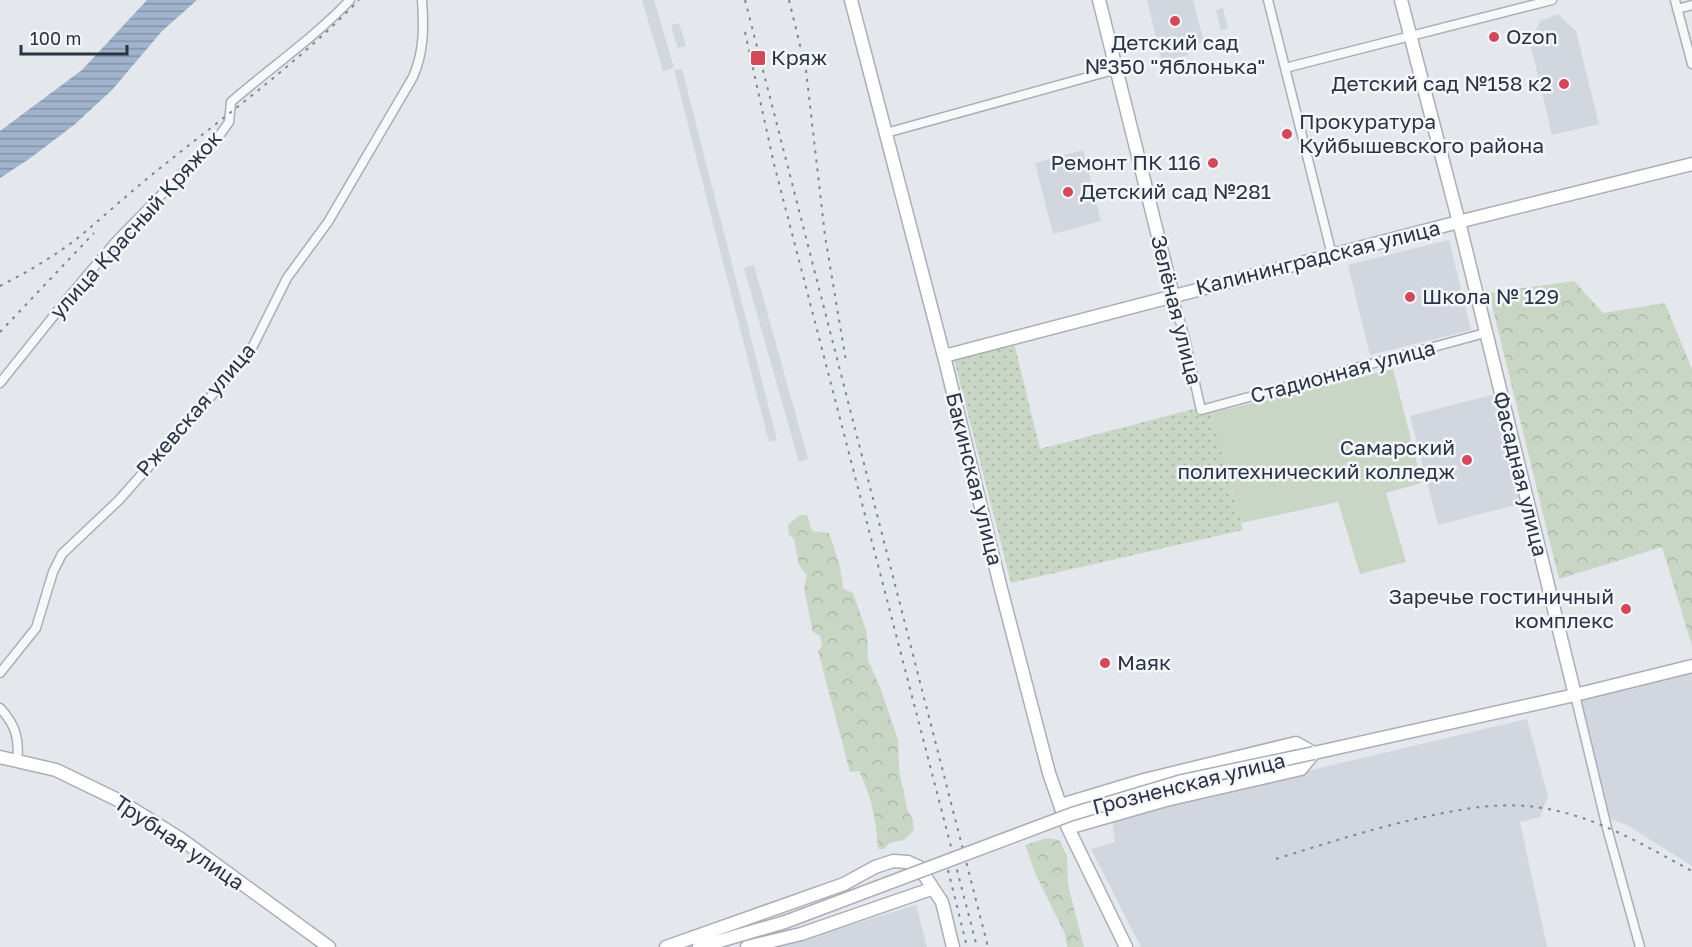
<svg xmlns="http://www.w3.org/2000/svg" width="1692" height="947" font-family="'Golos Text',sans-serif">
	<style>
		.built { fill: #d2d6de }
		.forest { fill: url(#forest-crowns) }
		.park { fill: url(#park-dots) }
		.pitch { fill: #c9d6c5 }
		.water { fill: url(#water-rules) }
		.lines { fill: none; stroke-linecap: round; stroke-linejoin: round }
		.street-casing { stroke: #a9aeb7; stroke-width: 11 }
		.secondary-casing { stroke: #a9aeb7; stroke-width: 15 }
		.street { stroke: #f7f8fa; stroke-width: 8 }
		.secondary { stroke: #fff; stroke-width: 12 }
		.rail { stroke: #7d8696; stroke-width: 2; stroke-dasharray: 3 6; stroke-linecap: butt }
		.secondary-bridge-casing { stroke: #a9aeb7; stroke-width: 15; stroke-linecap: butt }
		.secondary-bridge { stroke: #fff; stroke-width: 12 }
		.poi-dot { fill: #d1495b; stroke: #f4f6f9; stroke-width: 2 }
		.labels { text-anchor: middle; stroke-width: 5; stroke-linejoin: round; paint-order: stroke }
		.poi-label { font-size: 21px; fill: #2b3445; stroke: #f4f6f9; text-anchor: start }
		.street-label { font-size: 21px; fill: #2b3445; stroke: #f4f6f9 }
	</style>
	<defs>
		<pattern id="forest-crowns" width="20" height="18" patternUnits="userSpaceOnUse" patternTransform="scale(1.5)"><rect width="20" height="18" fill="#c9d6c5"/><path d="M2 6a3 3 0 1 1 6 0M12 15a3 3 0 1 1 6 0" fill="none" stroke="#adb8ab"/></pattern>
		<pattern id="park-dots" width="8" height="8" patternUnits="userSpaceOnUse" patternTransform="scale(1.5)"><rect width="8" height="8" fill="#c9d6c5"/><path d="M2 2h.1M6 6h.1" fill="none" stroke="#adb8ab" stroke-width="1.8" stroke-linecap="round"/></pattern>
		<pattern id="water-rules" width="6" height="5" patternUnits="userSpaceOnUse" patternTransform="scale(1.5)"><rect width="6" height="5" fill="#9fb4cc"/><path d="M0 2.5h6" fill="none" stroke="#8293a7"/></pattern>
	</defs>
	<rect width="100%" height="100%" fill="#e4e7ec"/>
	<path class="built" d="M642,0H654L674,68L663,71Z
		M1147,0H1193L1204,42L1186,47L1188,55L1162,62Z
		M1223,8L1228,28L1221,30L1216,10Z
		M1558,14L1576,31L1599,124L1552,135L1530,43L1540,21Z
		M679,23L686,46L678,48L671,25Z
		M682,69L777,440L769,442L674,70Z
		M1083,150L1101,221L1053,234L1035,163Z
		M1449,240L1471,330L1370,355L1348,265Z
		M754,265L808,459L799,462L744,268Z
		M1495,394L1523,503L1438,525L1410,416Z
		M1692,669V866L1627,825L1609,818L1579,699Z
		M1527,719L1548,797L1540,817L1520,822L1547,947H1141L1091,849L1115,842L1112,817Z
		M916,905L927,947H779L827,932Z"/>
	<path class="forest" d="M1574,281L1603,313L1665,303L1692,369V646L1662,547L1559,579L1489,293Z
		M800,515H807L812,531L829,533L840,566L843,588L853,593L867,633L868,660L880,687L898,740L899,769L907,809L913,820L914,830L904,840L890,843L883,849H878C876,818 872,799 859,771L850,772L818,651L822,646L820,636L813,632L804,589L807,576L799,565L794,539L789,535L788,525Z
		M1046,838L1059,840L1067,856L1068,885L1084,947H1067L1065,934L1036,875L1025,845Z"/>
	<path class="park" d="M1014,343L1040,449L1209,405L1243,530L1011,583L954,359Z"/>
	<path class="pitch" d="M1393,369L1422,483L1386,493L1406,562L1360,574L1338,502L1241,523L1211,413Z"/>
	<path class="water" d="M147,0H197L162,31L112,90L74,125L29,159L0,178V131L82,70Z"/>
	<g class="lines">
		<defs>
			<path id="street" d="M1268,0L1332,255
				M1675,0L1692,64
				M1677,9L1692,5
				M1285,68L1552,0
				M886,133L1117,69
				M1173,296L1185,339L1201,410L1485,333
				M0,383L68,298L117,240L219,136L229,122L231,102C270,68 314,38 350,0
				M0,673L36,628L53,572L62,554L119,500L228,377L252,348L287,278L328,222L413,77C424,52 424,27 422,0
				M1575,695L1607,828L1640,947
				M0,708C15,724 20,739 17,761"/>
			<path id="secondary" d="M851,0L946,364L1000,585L1049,773L1068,828L1126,947
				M1099,0L1173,296
				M1401,0L1462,234L1575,695
				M944,356L1470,219L1692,164
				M1314,753L1575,695L1692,666
				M0,757L56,770L120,801L181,839L329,947
				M1061,805L1144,780L1296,743L1314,753
				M1068,828L1166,800L1301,769L1314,753
				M666,947L844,884L875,867L893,861L908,862L919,867L942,902L953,947
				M699,947L785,922
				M747,947L801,934L931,889"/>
		</defs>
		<use href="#street" class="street-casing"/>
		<use href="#secondary" class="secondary-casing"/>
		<use href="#street" class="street"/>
		<use href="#secondary" class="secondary"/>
		<path class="rail" d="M745,0L988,947
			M789,0L806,70L825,236L846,361
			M745,32L774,164L977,947
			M0,286C29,271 59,254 85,232C111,210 137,186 164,165C230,112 300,61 359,0
			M0,332L94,233
			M1276,859C1324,844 1371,829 1420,818C1460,809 1502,801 1542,808C1596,816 1645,846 1692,871
			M948,870L967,947"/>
		<defs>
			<path id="secondary-bridge" d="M785,922L1072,814L1182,781L1314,753"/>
		</defs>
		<use href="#secondary-bridge" class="secondary-bridge-casing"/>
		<use href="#secondary-bridge" class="secondary-bridge"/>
	</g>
	<g class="poi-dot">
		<circle cx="1175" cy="21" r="6"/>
		<circle cx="1494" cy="37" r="6"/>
		<rect x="750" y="50" width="16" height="16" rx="3"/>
		<circle cx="1564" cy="84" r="6"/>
		<circle cx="1287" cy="134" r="6"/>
		<circle cx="1213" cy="163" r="6"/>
		<circle cx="1068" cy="192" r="6"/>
		<circle cx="1410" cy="297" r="6"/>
		<circle cx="1467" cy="460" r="6"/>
		<circle cx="1626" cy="609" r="6"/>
		<circle cx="1105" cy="663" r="6"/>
	</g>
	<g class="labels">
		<g class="poi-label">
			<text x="1506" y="44">Ozon</text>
			<text x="1175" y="50" text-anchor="middle">Детский сад<tspan x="1175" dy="24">№350 "Яблонька"</tspan></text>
			<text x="771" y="65">Кряж</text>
			<text x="1552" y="91" text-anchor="end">Детский сад №158 к2</text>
			<text x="1299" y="129">Прокуратура<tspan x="1299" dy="24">Куйбышевского района</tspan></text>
			<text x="1201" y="170" text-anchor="end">Ремонт ПК 116</text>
			<text x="1080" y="199">Детский сад №281</text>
			<text x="1422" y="304">Школа № 129</text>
			<text x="1455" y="455" text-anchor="end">Самарский<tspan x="1455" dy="24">политехнический колледж</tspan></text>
			<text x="1614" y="604" text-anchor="end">Заречье гостиничный<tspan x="1614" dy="24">комплекс</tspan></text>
			<text x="1117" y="670">Маяк</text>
		</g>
		<g class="street-label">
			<text transform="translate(136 225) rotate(-48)" y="7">улица Красный Кряжок</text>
			<text transform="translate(1318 258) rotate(-14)" y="7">Калининградская улица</text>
			<text transform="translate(1176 310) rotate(76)" y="7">Зелёная улица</text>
			<text transform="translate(1343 372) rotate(-15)" y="7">Стадионная улица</text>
			<text transform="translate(196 410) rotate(-49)" y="7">Ржевская улица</text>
			<text transform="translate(1520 474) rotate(76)" y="7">Фасадная улица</text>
			<text transform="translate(974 479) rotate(76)" y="7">Бакинская улица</text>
			<text transform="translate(1189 784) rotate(-14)" y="7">Грозненская улица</text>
			<text transform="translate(179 843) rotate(34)" y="7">Трубная улица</text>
		</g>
	</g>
	<path d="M21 45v9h106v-9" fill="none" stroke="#2b3445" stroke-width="3"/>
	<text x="30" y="45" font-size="18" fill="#2b3445" stroke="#f4f6f9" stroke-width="4.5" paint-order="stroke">100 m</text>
</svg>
